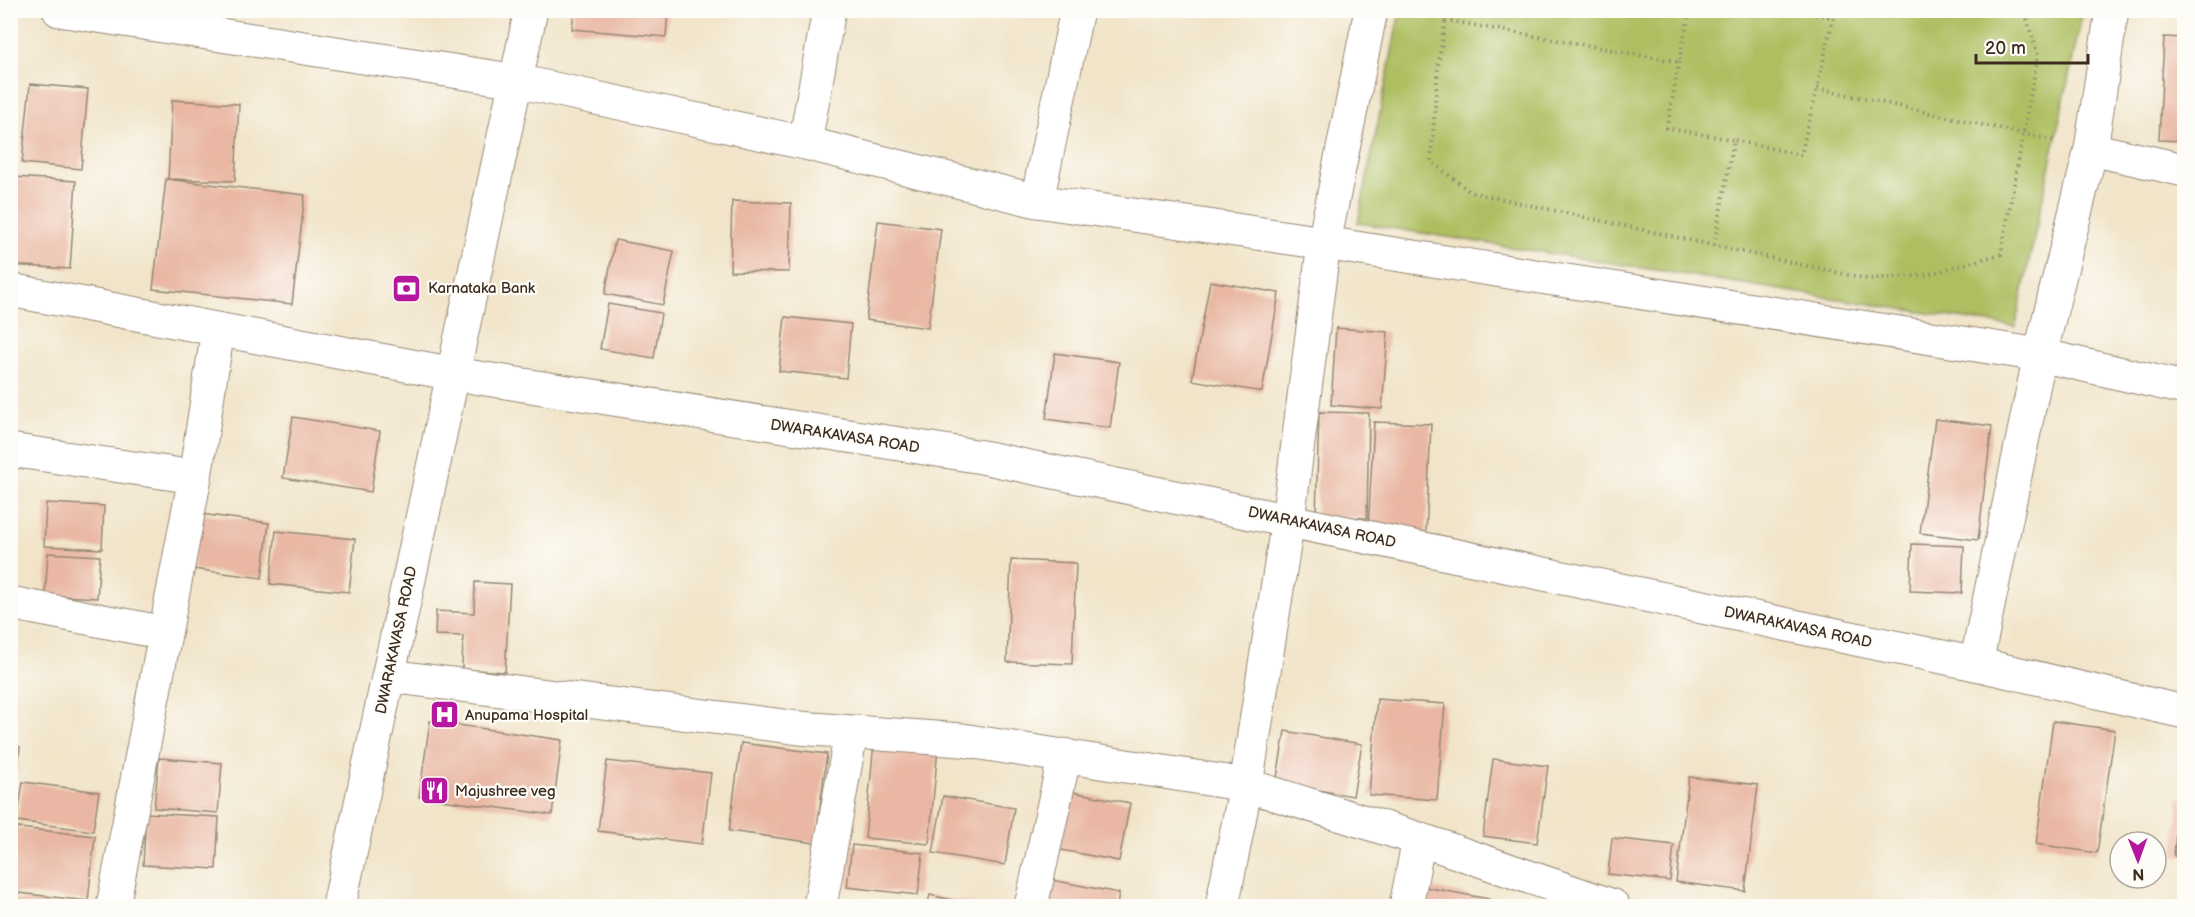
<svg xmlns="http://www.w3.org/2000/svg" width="2195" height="917" font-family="'Balsamiq Sans',sans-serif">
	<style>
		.green { fill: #aebf62; stroke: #747440; stroke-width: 1.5 }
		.building { fill: #e9b7a3 }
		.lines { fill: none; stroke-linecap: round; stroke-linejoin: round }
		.street-casing { stroke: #968774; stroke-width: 35 }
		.secondary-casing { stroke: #968774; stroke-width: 35 }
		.path { stroke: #968774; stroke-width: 4; stroke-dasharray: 1.5 4.5; stroke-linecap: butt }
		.street { stroke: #fff; stroke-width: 33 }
		.secondary { stroke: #fff; stroke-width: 33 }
		.labels { text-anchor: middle; stroke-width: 4.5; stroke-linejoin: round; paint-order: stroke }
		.poi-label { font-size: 15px; fill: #3b2a1e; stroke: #fdfcf7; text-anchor: start }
		.street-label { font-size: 15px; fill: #3b2a1e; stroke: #fdfcf7 }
	</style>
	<rect width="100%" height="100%" fill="#fdfcf7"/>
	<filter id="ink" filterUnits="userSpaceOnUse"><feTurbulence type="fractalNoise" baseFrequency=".0167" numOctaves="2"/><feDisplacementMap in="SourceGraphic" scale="12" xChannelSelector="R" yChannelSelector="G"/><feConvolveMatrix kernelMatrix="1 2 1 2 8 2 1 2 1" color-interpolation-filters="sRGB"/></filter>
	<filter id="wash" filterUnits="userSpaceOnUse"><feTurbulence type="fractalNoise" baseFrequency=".008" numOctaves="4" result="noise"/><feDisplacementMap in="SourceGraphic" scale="24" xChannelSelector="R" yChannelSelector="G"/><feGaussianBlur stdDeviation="1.35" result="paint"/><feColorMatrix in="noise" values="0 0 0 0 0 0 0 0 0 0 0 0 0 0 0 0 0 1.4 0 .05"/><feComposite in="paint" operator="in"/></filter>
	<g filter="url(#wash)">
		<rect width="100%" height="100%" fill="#f1e4c9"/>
		<path class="green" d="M1400,11H2083L2015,327L1358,223Z"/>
		<g id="blocks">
			<path class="building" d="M574,10H668L666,37L572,29Z
				M2164,37L2184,38V141L2159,140Z
				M30,84L88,89L81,169L22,163Z
				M172,100L239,104L235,181L168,179Z
				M14,177L76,181L70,269L10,265Z
				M166,179L305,195L292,304L153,289Z
				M732,201L791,203L789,272L730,271Z
				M878,221L941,229L928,328L866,320Z
				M615,240L674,251L663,305L605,294Z
				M1210,281L1279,293L1262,392L1192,380Z
				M608,304L661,313L654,358L600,349Z
				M785,317L851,324L846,378L779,371Z
				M1336,328L1388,332L1382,409L1331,405Z
				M2184,343V385L2175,383Z
				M1055,353L1119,362L1110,428L1046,419Z
				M1319,412L1369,413L1367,518L1316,517Z
				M293,417L380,431L371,492L283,478Z
				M1935,419L1992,426L1978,540L1920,533Z
				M1374,422L1431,424L1426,534L1368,531Z
				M46,503L104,506L102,549L44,546Z
				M200,514L269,523L262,578L193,569Z
				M276,531L355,539L349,592L270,584Z
				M1912,544L1964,546L1962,593L1910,591Z
				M48,553L100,556L97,598L45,595Z
				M1011,560L1076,563L1072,664L1007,662Z
				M475,582L510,584L505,672L462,669L463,636L435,635L436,611L474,613Z
				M1377,699L1445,704L1437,800L1369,795Z
				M430,721L562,740L552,815L419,797Z
				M2053,721L2115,730L2097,853L2036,844Z
				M1285,731L1362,744L1353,796L1276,783Z
				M874,742L938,748L929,844L865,838Z
				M741,743L827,754L815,843L729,831Z
				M10,746L20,747L17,773L10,772Z
				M159,758L222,763L218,813L154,808Z
				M1493,759L1548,766L1537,843L1483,836Z
				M607,761L711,773L702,844L598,831Z
				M1689,777L1758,785L1745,891L1676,882Z
				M23,782L99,792L93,831L17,821Z
				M1068,791L1130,803L1119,861L1056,849Z
				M943,796L1014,808L1005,865L933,853Z
				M2179,797L2184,798V857L2174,856Z
				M146,813L219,817L216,869L143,865Z
				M10,827L95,836L88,901L10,892Z
				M1612,838L1674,845L1670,881L1608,874Z
				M852,845L923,853L918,895L847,887Z
				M1042,878L1119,893L1117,906H1037Z
				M1420,886L1489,899L1488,906H1416Z
				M930,895L980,906H927Z
				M10,899L63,905V906H10Z"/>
		</g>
	</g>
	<g filter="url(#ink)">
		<use href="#blocks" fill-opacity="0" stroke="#968774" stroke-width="1.5"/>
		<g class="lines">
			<defs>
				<path id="street" d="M59,10L517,81L805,143L1037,201L1324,243L2040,355L2184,388
					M805,143L829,10
					M2091,149L2184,170
					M1037,201L1077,10
					M10,450L195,477
					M10,603L165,633
					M1976,664L2040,355L2091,149L2112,10
					M389,676L799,728L962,740L1246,785L1419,839L1613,906
					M113,906L195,477L218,330
					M820,906L851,733
					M1031,906L1065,755
					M1222,906L1246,785L1288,520L1324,243L1371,10
					M1406,906L1419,839"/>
				<path id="secondary" d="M10,290L454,374L982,457L1976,664L2184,712
					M339,906L531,10"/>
			</defs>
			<use href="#street" class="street-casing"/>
			<use href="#secondary" class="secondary-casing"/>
			<path class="path" d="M1447,10L1438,66L1431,161L1470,192L1867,279L1926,275L2001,254L2038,55L2024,10
				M1792,10L1833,18L1817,88L2056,141
				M1445,20L1679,62L1690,10
				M1679,62L1667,128L1734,140
				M1714,245L1734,140L1801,155L1817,88"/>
			<use href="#street" class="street"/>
			<use href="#secondary" class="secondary"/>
		</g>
	</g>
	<defs>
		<symbol id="bank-square" viewBox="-11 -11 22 22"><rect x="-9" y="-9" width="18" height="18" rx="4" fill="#b5179e" stroke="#fdfcf7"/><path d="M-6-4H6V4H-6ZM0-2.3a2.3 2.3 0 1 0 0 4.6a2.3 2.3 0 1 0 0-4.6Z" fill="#fff"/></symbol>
		<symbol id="hospital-square" viewBox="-11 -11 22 22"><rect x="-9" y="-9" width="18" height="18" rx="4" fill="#b5179e" stroke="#fdfcf7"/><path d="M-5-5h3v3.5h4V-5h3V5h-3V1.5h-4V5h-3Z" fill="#fff"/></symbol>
		<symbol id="restaurant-square" viewBox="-11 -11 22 22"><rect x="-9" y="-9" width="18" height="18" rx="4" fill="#b5179e" stroke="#fdfcf7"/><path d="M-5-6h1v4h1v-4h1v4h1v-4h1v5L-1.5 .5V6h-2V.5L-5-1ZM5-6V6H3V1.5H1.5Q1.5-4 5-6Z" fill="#fff"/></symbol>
	</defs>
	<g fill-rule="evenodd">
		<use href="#bank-square" x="390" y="272" width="33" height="33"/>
		<use href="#hospital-square" x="428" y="698" width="33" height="33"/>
		<use href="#restaurant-square" x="418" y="774" width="33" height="33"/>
	</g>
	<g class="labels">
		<g class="poi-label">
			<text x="428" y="293">Karnataka Bank</text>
			<text x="465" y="720">Anupama Hospital</text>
			<text x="455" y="796">Majushree veg</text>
		</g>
		<g class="street-label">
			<text transform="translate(845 436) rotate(9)" y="5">DWARAKAVASA ROAD</text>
			<text transform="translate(1322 527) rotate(12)" y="5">DWARAKAVASA ROAD</text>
			<text transform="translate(1798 627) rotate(12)" y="5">DWARAKAVASA ROAD</text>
			<text transform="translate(396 640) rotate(-78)" y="5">DWARAKAVASA ROAD</text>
		</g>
	</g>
	<rect width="2195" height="917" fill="none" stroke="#fdfcf7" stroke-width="36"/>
	<g transform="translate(2138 860) rotate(179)"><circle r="28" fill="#fdfcf7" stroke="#afa8a0" stroke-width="1.5"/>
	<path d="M0-4.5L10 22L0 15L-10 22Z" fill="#b5179e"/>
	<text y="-9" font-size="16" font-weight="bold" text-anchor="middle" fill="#3b2a1e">N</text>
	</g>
	<path d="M1976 54v9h112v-9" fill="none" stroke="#3b2a1e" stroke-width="3"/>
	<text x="1985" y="54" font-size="18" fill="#3b2a1e" stroke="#fdfcf7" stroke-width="4.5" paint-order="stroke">20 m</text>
</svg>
